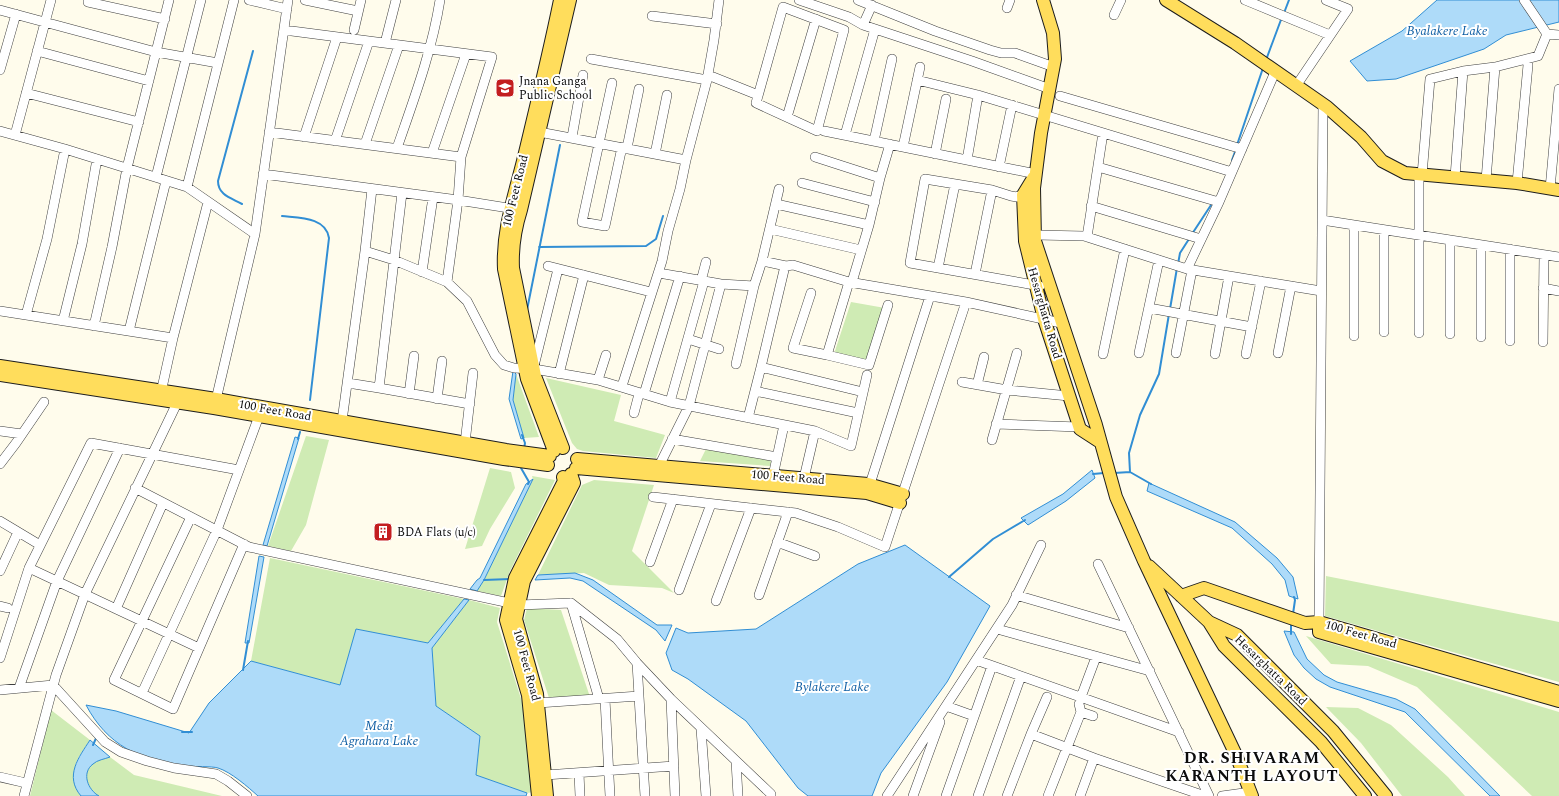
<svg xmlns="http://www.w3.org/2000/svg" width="1559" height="796" font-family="Spectral,serif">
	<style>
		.green { fill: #cfebb4 }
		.water { fill: #aedbf9; stroke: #318ed4 }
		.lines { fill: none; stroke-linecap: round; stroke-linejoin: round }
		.stream { stroke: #318ed4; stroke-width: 2 }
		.minor-casing { stroke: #3f3f3f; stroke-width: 10 }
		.major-casing { stroke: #1d1d1d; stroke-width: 14 }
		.minor { stroke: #fff; stroke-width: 9 }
		.major { stroke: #ffdd5c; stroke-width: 12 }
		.labels { text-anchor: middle; stroke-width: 4; stroke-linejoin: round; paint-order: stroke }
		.poi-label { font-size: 12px; fill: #0c0c0c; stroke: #fff; text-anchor: start }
		.street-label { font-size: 12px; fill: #0c0c0c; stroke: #fff }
		.water-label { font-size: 13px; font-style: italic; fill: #105fa4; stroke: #fff }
		.district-label { font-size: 16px; font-weight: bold; letter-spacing: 1px; fill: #0c0c0c; stroke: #fff }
	</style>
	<rect width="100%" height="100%" fill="#fffcec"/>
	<path class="green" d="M851,302L885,308L868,361L834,354Z
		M516,374L539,437L524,438L513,400Z
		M546,378L621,395L614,421L665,435L656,458L583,451L577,449L572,443Z
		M306,436L329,440L306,525L291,551L268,546Z
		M706,449L772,458L770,466L700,461Z
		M490,468L511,472L515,488L490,529L482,546L465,549Z
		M532,476L555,480L510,571L501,596L477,591L484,580L533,479Z
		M594,480L654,485L632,551L674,593L662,588L609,585L584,573L538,575L582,485Z
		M270,558L464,599L428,643L356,629L340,685L251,661Z
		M1326,576L1559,622V682L1325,616Z
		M469,600L500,608L497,622L522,702L534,792L527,793L476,775L480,736L436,706L432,648Z
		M527,608L561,610L590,697L549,698L524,620Z
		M1306,636L1559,712V796H1532L1417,687L1368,666L1331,664Z
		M1326,707L1358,708L1391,725L1448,777L1465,796H1402L1361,743Z
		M51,710L90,740C80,755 70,766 76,784C77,789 78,792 81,796H30Z
		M110,757L134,775L222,796H99C88,790 81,774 93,764C97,760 105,759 110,757Z"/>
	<path class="water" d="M1437,0H1559V22L1506,35L1484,49L1396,79L1367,81L1350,61L1402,31Z
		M513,371L516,374L513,400L524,438L521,439L509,399Z
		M295,437L299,438L267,546L263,545Z
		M1092,470L1095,478L1066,501L1028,525L1021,518L1063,494Z
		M533,479L484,580L477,591L470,589L477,580L480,578L526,484Z
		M1149,483L1235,522L1277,558L1293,577L1298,599L1289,596L1285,580L1272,564L1232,528L1147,491Z
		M905,545L990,606L947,682L881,773L872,796H808L798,788L746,721L688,679L672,670L666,653L676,628L688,633L756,629L858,564Z
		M259,556L264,557L249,643H245Z
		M575,573L593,580L657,625H672L665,641L656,630L583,581L570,578L535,580L538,575Z
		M464,599L469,600L432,648L436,706L480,736L476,775L527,793L526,796H258C248,787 231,772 218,768C212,766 193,767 185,766C140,761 107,745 86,705L116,711L189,733L209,703L251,661L340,685L356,629L428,643Z
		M1284,631L1294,632L1307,659L1324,675L1337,682L1396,699L1415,709L1500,796H1490L1405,712L1330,687L1316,679L1304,668L1294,655Z
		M90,740L110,757C105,759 97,760 93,764C81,773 88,790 99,796H81C64,776 79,757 90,740Z"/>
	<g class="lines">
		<path class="stream" d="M1284,13L1289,0
			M1266,60L1282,17
			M1237,145L1263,68
			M1232,160L1236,149
			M242,204C231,198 218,195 218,181L253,51
			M282,216C299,218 326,217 329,238L310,400
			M1192,234L1213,202
			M539,247L646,246L656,239L663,216
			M1178,264L1180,253L1189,239
			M1170,309L1177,268
			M527,310L560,145
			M522,435L525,443L524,449
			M298,439L300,432
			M522,465L521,468L529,482L528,484
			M1130,472L1129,453L1140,415L1159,374L1169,314
			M1114,473L1130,472L1151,484
			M1093,474L1104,473
			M949,577L993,539L1025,520
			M484,580L511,579
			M1293,614L1295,600L1294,597
			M1291,634V622
			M243,670L248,641
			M182,732H192
			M93,745L97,736"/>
		<defs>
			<path id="minor" d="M88,0V2L165,19
				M249,0L287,9
				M305,0L358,11
				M799,0L849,17L863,25L972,61L1050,89
				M858,0L935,31L990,50L1001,53H1015L1054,67
				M1245,0L1330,35
				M1524,0L1547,34
				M783,7L844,30L817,131L756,103Z
				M1007,8L1010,0
				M0,10L156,52L218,63
				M1114,15L1121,0
				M652,16L717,24
				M863,25L872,5
				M284,30L492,57L461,157L458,200L447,282L394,260L365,251
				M354,30L361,0
				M385,43L396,0
				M37,51L149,81
				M591,59L707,80
				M0,70L16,14
				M708,75L758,95
				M917,80L978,95L1232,172
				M612,83L582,222L605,226L622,147
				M1296,86L1348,9L1326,0
				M26,93L139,122
				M1060,96L1242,149
				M787,117L816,19
				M0,131L65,149L187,187L255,234
				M534,131L686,160
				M824,131L1036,174
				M269,132L461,157
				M15,135L51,0
				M845,135L875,29
				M304,137L337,37
				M572,137L583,75
				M335,141L369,41
				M874,141L892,59
				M365,144L399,45
				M903,147L920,67
				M397,148C414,99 432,51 440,0
				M627,148L639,89
				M432,153L466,54
				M655,154L667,95
				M935,154L946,99
				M815,157L880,178
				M967,160L978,95
				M999,167L1012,105
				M1098,167L1219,202
				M263,174L458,200L515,209
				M1422,175L1430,79L1463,71L1495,67L1538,56L1547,34L1559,35
				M156,177L201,0
				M1455,177L1463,71
				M1486,180L1495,67
				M802,183L875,202
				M1517,183L1528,65L1527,60
				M187,187L234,0
				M1550,189L1559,89
				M1027,192L1017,197L1011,196L992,190L925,179L910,263L1040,286
				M776,204L869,225
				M1091,206L1201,239
				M1322,220L1559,257
				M770,229L861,250
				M1037,235L1084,236L1187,269L1321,291
				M1087,237L1103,133
				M1481,245V337
				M762,261L779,189
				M548,266L651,292
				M938,268L955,184
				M1187,269L1219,202L1275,72
				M422,272L433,197
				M659,273L721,284L754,286L762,261L786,266L793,265L849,282L966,302L1061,323
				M975,274L992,190
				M701,281L706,262
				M447,282L467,301L495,355L504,365L514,368L534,369L598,380L670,402L815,431L851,446L867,375
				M852,282L869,225L880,178L890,144
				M1543,288L1559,291
				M811,293L793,348L827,355L849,282
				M1149,308L1252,327
				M0,311L173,338
				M26,315L47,239L65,149
				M63,321L82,244L97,159
				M94,326L112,247L127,168L169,0
				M129,331L166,181
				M1384,332V230
				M1419,333V175
				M1450,334V240
				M1354,336V225
				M688,339L719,349
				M1510,341V249
				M1543,342L1544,255
				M1139,353L1159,260
				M1176,353L1192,270
				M1278,353L1291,286
				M1103,354L1125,249
				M1215,354L1229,276
				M1246,354L1261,281
				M827,355L869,365L888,305
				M736,364L754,286
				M534,366L558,269
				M761,367L863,392
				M559,374L584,275
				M598,380L606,355
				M962,382L1007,390L1069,396
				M348,383L379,388L402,193
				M977,385L984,357
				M622,386L662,261L668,231L680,189L686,160L707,80L714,40L719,0
				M379,388L470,404
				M755,391L858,413
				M409,394L414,356
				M644,394L680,276
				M160,397L173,338L208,202
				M437,399L442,361
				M670,402L704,281
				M215,404L255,234L288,0
				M634,413L639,394
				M748,418L761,367L785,266
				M342,421L365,251L372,189
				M996,424L1079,427
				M0,431L22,434
				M672,439L777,457
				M992,440L1017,353
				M465,443L473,373
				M0,464L16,443L44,402
				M659,466L689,406L721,284
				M773,476L784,425
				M804,478L815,431
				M870,484L930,296
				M135,488L249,547L519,605L571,603L617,639L637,663L671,699L771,794V796
				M653,497L796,513L838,527L885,547L966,302
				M191,517L114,680L173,709L244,544
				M0,521L40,545
				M777,542L815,556
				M650,562L673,499
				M1098,564L1209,796
				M29,568L199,648
				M0,571L18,532
				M679,590L711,504
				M759,595L788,512
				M1016,595L1129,628
				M716,601L751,508
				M571,603L599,699
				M0,606L8,608
				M116,609L163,503
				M1319,622L1323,104
				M997,629L1150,671
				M0,658L29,568L91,443L239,470
				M976,660L1179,732
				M637,663L645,796
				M19,688L57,581L120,448
				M0,690L53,685L105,742L121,752L147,761L174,768L216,774L228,781L247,796
				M142,693L217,530L259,416
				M1081,697L1096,657
				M605,699L610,796
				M671,699L675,796
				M538,703L639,696
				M946,706L974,716
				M1081,712L1093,716
				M701,729L706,796
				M1031,734L1094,758L1205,796
				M736,761L738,796
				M579,773L580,796
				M545,775L674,766
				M0,777L26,783
				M24,796L56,675L85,594L177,403
				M887,796L1012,605L1041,545
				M913,796L940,722
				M946,796L992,666
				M978,796L1021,676
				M1007,796L1031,734L1047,697
				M1048,796L1081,712L1079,704
				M1080,796L1094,758
				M1222,796L1251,792"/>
			<path id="major" d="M1043,0L1053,33L1055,59L1041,133L1034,188L1035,241L1096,425L1116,497L1144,561L1236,755L1252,796
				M1166,0L1235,43L1327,107L1361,137L1382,161L1405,173L1517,183L1559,190
				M1034,177L1023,195L1025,241L1044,319L1080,429L1100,442
				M0,366L216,399L506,450L550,456
				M0,375L214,408L504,459L548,465
				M563,448L535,376L513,268C512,247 515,229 521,210L570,0
				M554,451L527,379L504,269C502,231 514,197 523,161C536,107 549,54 560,0
				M577,459L868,484L903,494
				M576,468L867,493L900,503
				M1149,566L1209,622L1224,646L1321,742L1365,796
				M1181,596L1204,588L1305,623L1319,622L1559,692
				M1209,622L1237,635L1333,731L1386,796
				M1319,622V632L1559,701
				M538,796L528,695L506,620L515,578L564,481L563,477
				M547,796L537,694L516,619L524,581L574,483L571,474"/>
		</defs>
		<use href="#minor" class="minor-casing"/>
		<use href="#major" class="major-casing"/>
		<use href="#minor" class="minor"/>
		<use href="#major" class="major"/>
	</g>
	<defs>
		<symbol id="school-square" viewBox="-11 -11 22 22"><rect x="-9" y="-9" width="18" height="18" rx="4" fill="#c31e20" stroke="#fff"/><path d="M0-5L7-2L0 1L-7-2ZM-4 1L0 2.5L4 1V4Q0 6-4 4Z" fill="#fff"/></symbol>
		<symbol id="building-square" viewBox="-11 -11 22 22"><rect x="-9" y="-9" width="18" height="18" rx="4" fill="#c31e20" stroke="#fff"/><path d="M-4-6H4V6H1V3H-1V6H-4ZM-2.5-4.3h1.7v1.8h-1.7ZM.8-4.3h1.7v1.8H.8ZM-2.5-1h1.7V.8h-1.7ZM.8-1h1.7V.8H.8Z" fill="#fff"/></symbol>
	</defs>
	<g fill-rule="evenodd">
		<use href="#school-square" x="494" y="77" width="22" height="22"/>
		<use href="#building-square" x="372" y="521" width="22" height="22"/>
	</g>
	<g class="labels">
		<g class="poi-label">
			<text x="519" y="85">Jnana Ganga<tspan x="519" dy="14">Public School</tspan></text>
			<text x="397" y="536">BDA Flats (u/c)</text>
		</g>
		<g class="street-label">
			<text transform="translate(515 191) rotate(-76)" y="4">100 Feet Road</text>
			<text transform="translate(1045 313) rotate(74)" y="4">Hesarghatta Road</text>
			<text transform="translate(275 410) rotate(10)" y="4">100 Feet Road</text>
			<text transform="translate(788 477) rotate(5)" y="4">100 Feet Road</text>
			<text transform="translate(1361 634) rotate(16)" y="4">100 Feet Road</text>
			<text transform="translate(527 665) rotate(75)" y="4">100 Feet Road</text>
			<text transform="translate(1271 670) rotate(44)" y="4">Hesarghatta Road</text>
		</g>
		<g class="water-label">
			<text x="1447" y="35">Byalakere Lake</text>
			<text x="832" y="691">Bylakere Lake</text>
			<text x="379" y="730">Medi<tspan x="379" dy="15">Agrahara Lake</tspan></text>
		</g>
		<g class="district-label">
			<text x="1252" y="763">DR. SHIVARAM<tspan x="1252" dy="18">KARANTH LAYOUT</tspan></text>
		</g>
	</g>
</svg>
